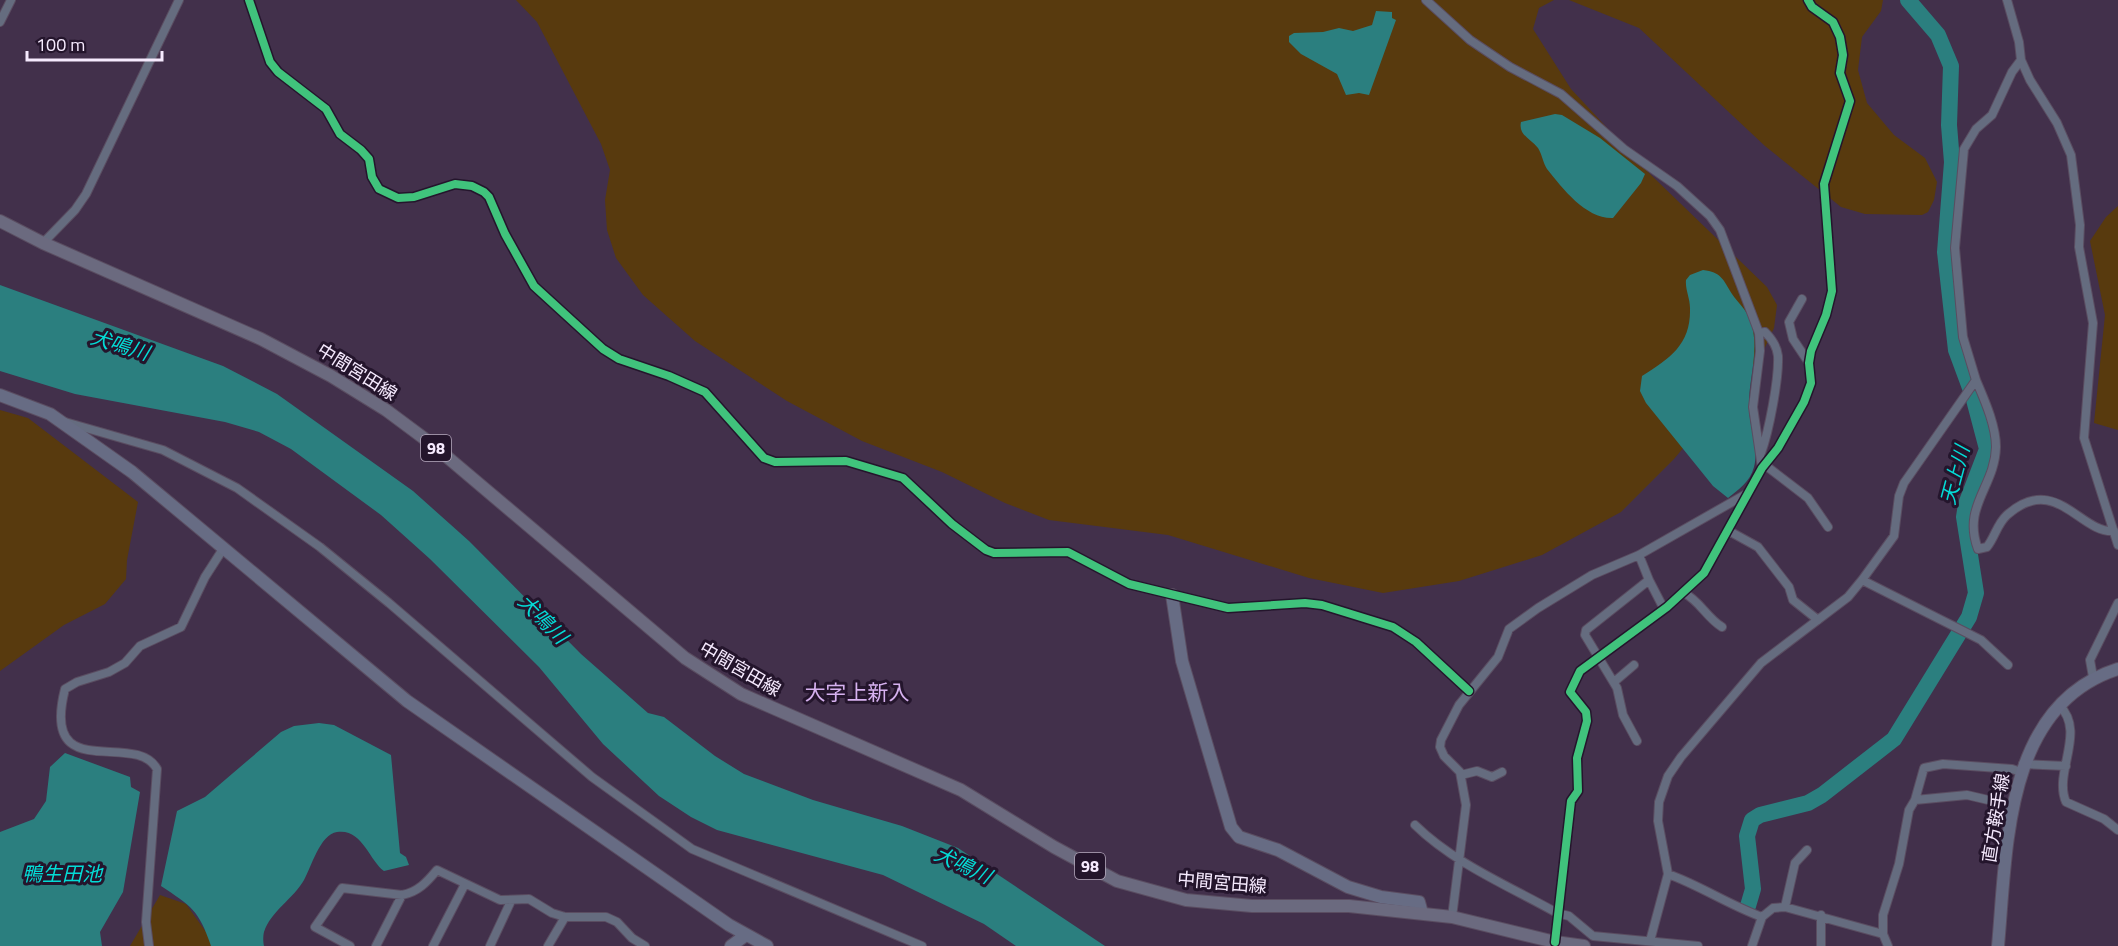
<svg xmlns="http://www.w3.org/2000/svg" width="2118" height="946" font-family="'Titillium Web','Noto Sans JP',sans-serif">
	<style>
		.green { fill: #583a0e }
		.water { fill: #2b7f7f }
		.lines { fill: none; stroke-linecap: round; stroke-linejoin: round }
		.river { stroke: #2b7f7f; stroke-width: 16 }
		.street-casing { stroke: #5a4d61; stroke-width: 10 }
		.secondary-casing { stroke: #5a4d61; stroke-width: 14 }
		.primary-casing { stroke: #5a4d61; stroke-width: 14 }
		.street { stroke: #656c7f; stroke-width: 8 }
		.secondary { stroke: #676c84; stroke-width: 12 }
		.primary { stroke: #6b6a7f; stroke-width: 12 }
		.cycleway-casing { stroke: #24152c; stroke-width: 11 }
		.cycleway { stroke: #40c37c; stroke-width: 8 }
		.labels { text-anchor: middle; stroke-width: 6; stroke-linejoin: round; paint-order: stroke }
		.shield { fill: #24152c; stroke: #b7aabf; stroke-width: 1.5 }
		.shield-label { font-size: 16px; font-weight: bold; fill: #f6eafe }
		.street-label { font-size: 18px; fill: #f6eafe; stroke: #24152c }
		.water-label { font-size: 20px; font-style: italic; fill: #04dcd6; stroke: #24152c }
		.quarter-label { font-size: 21px; fill: #d6b1ef; stroke: #24152c }
	</style>
	<rect width="100%" height="100%" fill="#42304b"/>
	<path class="green" d="M516,0H1554L1539,8L1533,29L1571,89L1651,175L1767,287L1777,305L1774,328L1762,354L1674,459L1621,512L1542,555L1459,581L1383,593L1309,578L1168,535L1049,520L1005,503L942,472L862,441L787,401L695,341L643,295L616,258L607,230L605,200L610,170L601,144L537,22Z
		M1569,0H1883L1881,11L1862,37L1858,70L1867,103L1894,135L1925,158L1937,182L1934,200L1928,212L1922,215L1865,214L1841,207L1765,146L1639,28Z
		M2118,206V430L2094,423L2105,315L2090,241L2106,217Z
		M0,410L28,418L138,502L127,560L126,579L105,604L64,625L0,671Z
		M160,895L186,904L216,946H130Z"/>
	<path class="water" d="M1376,11L1392,12V18L1396,20L1369,95L1359,93L1346,95L1337,74L1301,54L1289,42V36L1294,33L1323,32L1339,28L1353,31L1372,25Z
		M1555,114L1562,115L1600,138L1645,174L1641,183L1613,218C1586,219 1563,189 1547,169C1543,163 1542,154 1538,148C1531,139 1518,135 1521,122Z
		M1703,270C1721,272 1723,279 1732,294C1738,303 1746,309 1750,320C1761,348 1748,379 1749,407C1749,426 1759,449 1754,467C1750,482 1739,489 1728,498L1713,486L1646,403L1640,391L1642,376C1671,358 1691,344 1690,308C1690,298 1685,289 1686,280L1690,275Z
		M0,285L223,366L277,394L413,491L469,541L581,654L648,713L664,717L715,756L744,774L813,800L902,826L958,848L1105,946H1016L984,924L883,875L717,830L691,817L659,796L603,744L539,667L430,559L381,515L291,449L259,432L225,422L75,394L0,371Z
		M319,723L334,725L391,755L400,853L406,857L409,865L384,871C369,860 362,828 337,832C320,834 311,868 304,880C294,898 270,912 264,932C263,936 263,942 264,946H211C199,910 191,906 161,886L177,811L205,797L281,732L294,726Z
		M65,753L130,777L131,787L140,792L123,892L100,932L102,946H0V832L34,819L46,801L50,767Z"/>
	<g class="lines">
		<path class="river" d="M1748,906L1753,889L1747,836L1752,820L1760,815L1808,803L1822,795L1894,739L1969,617L1976,593L1964,517L1966,504L1987,449L1973,396L1956,350L1945,252L1952,162L1949,125L1951,66L1938,35L1908,0"/>
		<defs>
			<path id="street" d="M249,0L270,62L278,72L326,109L340,134L361,150L369,159L372,177L379,189L398,198L414,197L455,184L472,186L484,192L489,197L505,234L534,286L603,349L619,359L669,376L705,392L764,458L775,462L846,461L903,478L952,524L986,550L994,553L1068,552L1129,584L1228,608L1305,603L1322,605L1393,627L1416,642L1469,691
				M1426,0L1470,40L1510,67L1561,94L1624,149L1677,186L1710,216L1720,230L1759,333L1760,351L1753,407L1762,468
				M2007,0L2019,42L2021,60L2030,80L2057,123L2071,155L2080,225L2079,247L2093,323L2084,438L2118,545
				M0,22L11,0
				M43,243L75,210L86,194L179,0
				M1802,299L1789,322L1793,339L1809,363
				M1759,333L1765,332C1772,339 1777,346 1778,356C1779,379 1769,431 1761,453
				M1976,380C1984,399 1996,425 1996,447C1995,487 1962,506 1978,549L1987,547C1995,537 1997,524 2007,515C2056,472 2080,534 2114,531
				M65,422L163,450L237,488L320,547L389,603L592,777L692,849L922,946
				M1765,465L1808,498L1828,527
				M1729,531L1758,547L1789,587L1793,600L1818,620
				M1639,555L1649,580
				M1862,580L1981,640L2008,665
				M1684,593C1700,601 1706,617 1722,627
				M2093,677L2090,660L2118,603
				M1614,682L1634,665
				M2059,705C2087,732 2053,772 2066,802L2104,819L2118,830
				M1637,741L1623,715L1617,688L1585,635L1586,630L1649,580L1664,609
				M2023,764L2066,766
				M1461,775L1477,771L1492,777L1502,772
				M1915,800L1967,795L2014,806
				M1415,825C1455,864 1509,886 1557,913L1569,916L1593,936L1698,946
				M1668,874C1701,886 1729,905 1762,917L1773,908L1785,907L1883,934V915L1899,864L1909,810L1915,800L1924,768L1943,764L2012,769L2021,772
				M1785,907L1795,863L1807,850
				M1452,917L1466,805L1460,772L1444,756L1440,747L1441,740L1459,705L1498,657L1509,629L1538,608L1592,575L1639,555L1748,493
				M1883,934L1888,946
				M1650,941L1668,874L1658,821L1659,802L1668,776L1681,757L1761,663L1848,597L1862,580L1894,536L1899,496L1904,483L1976,380L1963,337L1955,248L1964,149L1976,129L1992,115L2012,72L2021,60
				M1555,942L1571,801L1578,791L1577,758L1587,721L1586,712L1570,692L1580,671L1667,607L1704,573L1762,468L1778,448L1804,402L1811,383L1809,363L1811,351L1826,315L1832,291L1824,184L1850,101L1840,73L1843,55L1840,37L1833,22L1812,7L1808,0
				M149,946L146,922L157,769C135,729 40,787 65,689L77,682L109,672L125,663L140,646L181,627L205,577L223,549
				M350,946L315,927L342,888L402,895C418,892 427,882 437,870L500,900L529,899L552,913L565,917H606L617,922L632,938L645,946
				M376,946L402,895
				M433,946L465,884
				M490,946L511,901
				M548,946L565,917
				M1752,946L1762,917
				M1821,946V915"/>
			<path id="secondary" d="M0,395L50,414L132,472L407,701L729,925L767,946
				M1172,595L1182,661L1231,827L1239,837L1278,850L1348,887L1381,897L1419,902L1422,913
				M731,946L746,935
				M1998,946C2007,848 2004,705 2118,669"/>
			<path id="primary" d="M0,221L43,243L261,339L331,376L386,410L433,445L685,658L741,694L961,790L1054,847L1117,881L1186,900L1252,906H1349L1452,917L1555,942L1584,946"/>
		</defs>
		<use href="#street" class="street-casing"/>
		<use href="#secondary" class="secondary-casing"/>
		<use href="#primary" class="primary-casing"/>
		<use href="#street" class="street"/>
		<use href="#secondary" class="secondary"/>
		<use href="#primary" class="primary"/>
		<defs>
			<path id="cycleway" d="M249,0L270,62L278,72L326,109L340,134L361,150L369,159L372,177L379,189L398,198L414,197L455,184L472,186L484,192L489,197L505,234L534,286L603,349L619,359L669,376L705,392L764,458L775,462L846,461L903,478L952,524L986,550L994,553L1068,552L1129,584L1228,608L1305,603L1322,605L1393,627L1416,642L1469,691
				M1555,942L1571,801L1578,791L1577,758L1587,721L1586,712L1570,692L1580,671L1667,607L1704,573L1762,468L1778,448L1804,402L1811,383L1809,363L1811,351L1826,315L1832,291L1824,184L1850,101L1840,73L1843,55L1840,37L1833,22L1812,7L1808,0"/>
		</defs>
		<use href="#cycleway" class="cycleway-casing"/>
		<use href="#cycleway" class="cycleway"/>
	</g>
	<g class="labels">
		<g class="shield">
			<rect x="421" y="435" width="30" height="26" rx="4.5"/>
			<rect x="1075" y="853" width="30" height="26" rx="4.5"/>
		</g>
		<g class="shield-label">
			<text x="436" y="454">98</text>
			<text x="1090" y="872">98</text>
		</g>
		<g class="street-label">
			<text transform="translate(357 372) rotate(32)" y="6">中間宮田線</text>
			<text transform="translate(740 669) rotate(30)" y="6">中間宮田線</text>
			<text transform="translate(1996 818) rotate(-81)" y="6">直方鞍手線</text>
			<text transform="translate(1222 883) rotate(5)" y="6">中間宮田線</text>
		</g>
		<g class="water-label">
			<text transform="translate(120 345) rotate(17)" y="7">犬鳴川</text>
			<text transform="translate(1955 475) rotate(-75)" y="7">天上川</text>
			<text transform="translate(543 619) rotate(45)" y="7">犬鳴川</text>
			<text transform="translate(963 865) rotate(25)" y="7">犬鳴川</text>
			<text x="62" y="881">鴨生田池</text>
		</g>
		<g class="quarter-label">
			<text x="857" y="700">大字上新入</text>
		</g>
	</g>
	<path d="M27 51v9h135v-9" fill="none" stroke="#f6eafe" stroke-width="3"/>
	<text x="36" y="51" font-size="18" fill="#f6eafe" stroke="#24152c" stroke-width="4.5" paint-order="stroke">100 m</text>
</svg>
